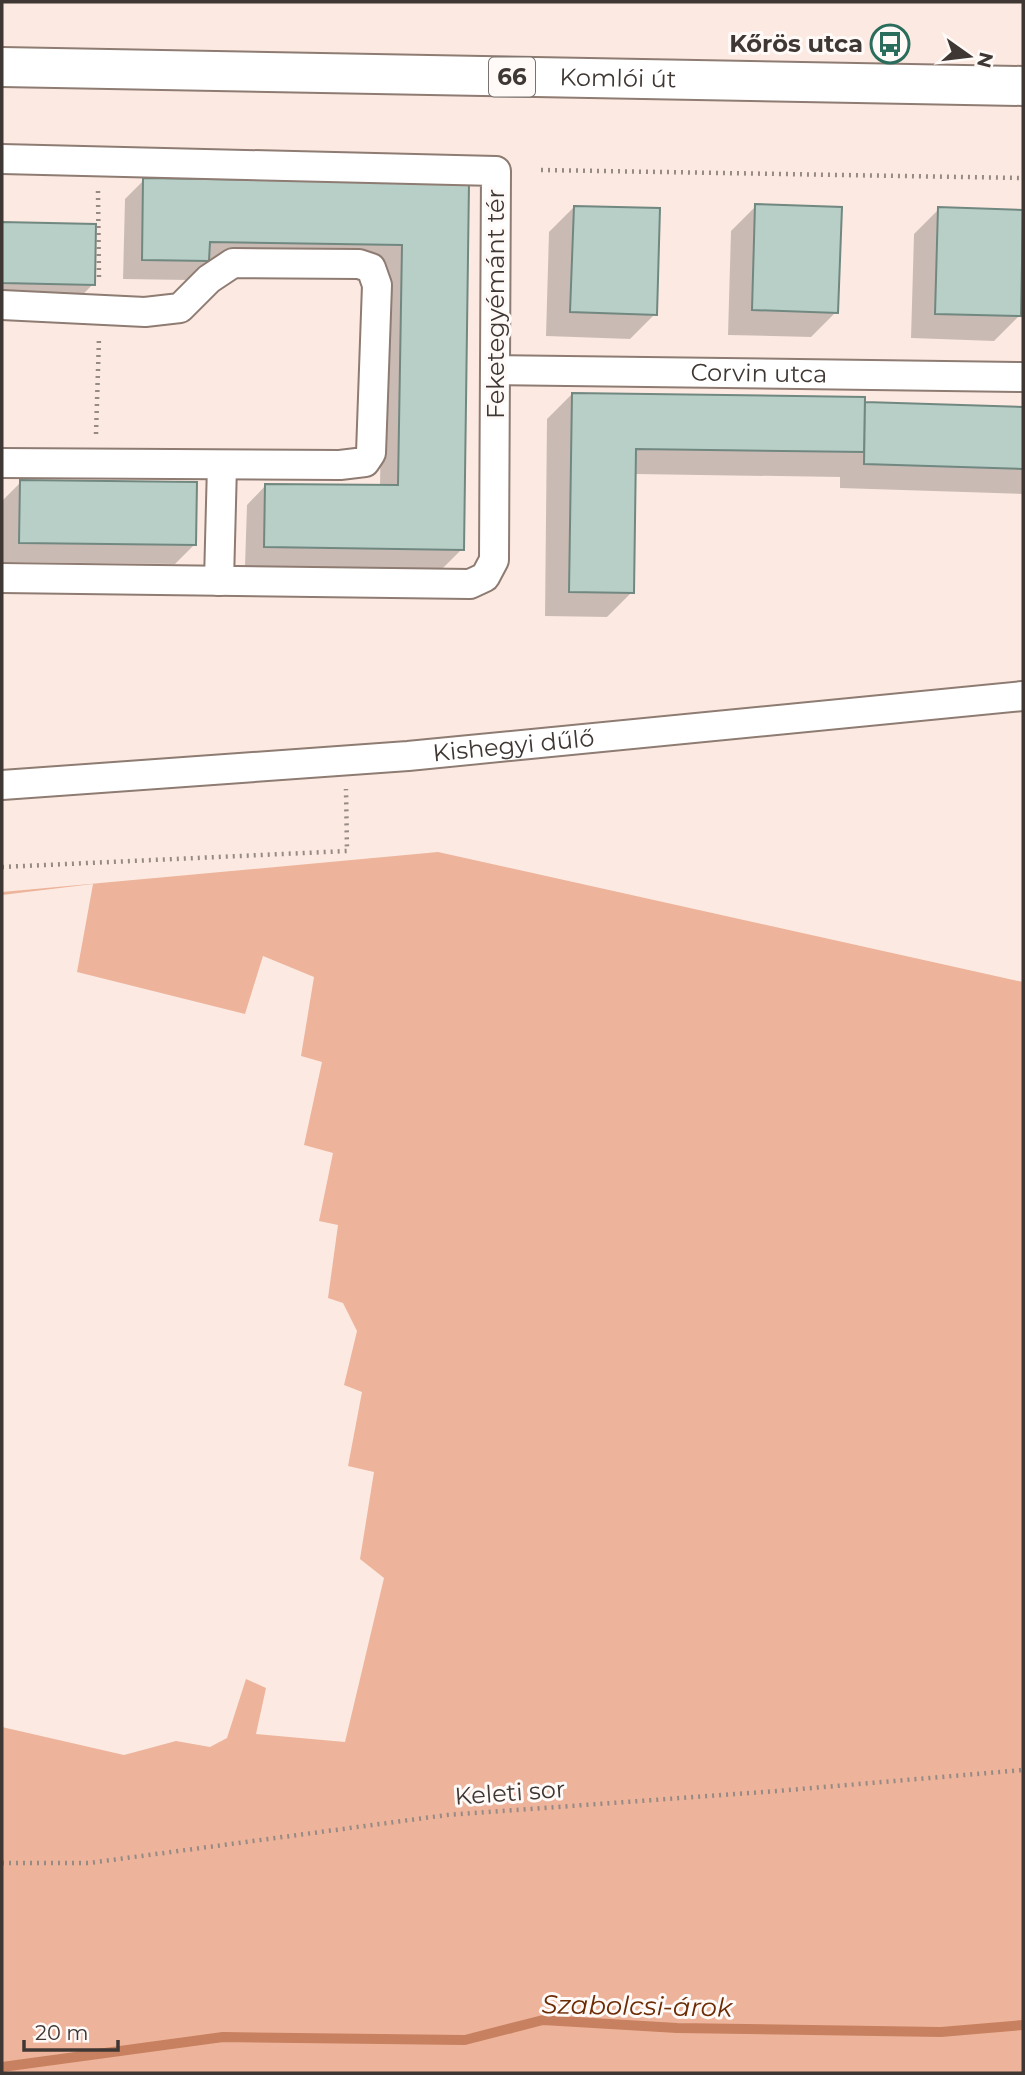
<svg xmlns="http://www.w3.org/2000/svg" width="1025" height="2075" font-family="Montserrat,sans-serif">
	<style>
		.green { fill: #edb49b }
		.shadow { fill: #0003 }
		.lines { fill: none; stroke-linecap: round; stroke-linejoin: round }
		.stream { stroke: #c88160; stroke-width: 10 }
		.building { fill: #b7cfc7; stroke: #718881; stroke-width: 2 }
		.minor-casing { stroke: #8e7b72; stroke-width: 32 }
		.primary-casing { stroke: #8e7b72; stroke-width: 42 }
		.path { stroke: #968a84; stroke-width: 4.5; stroke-dasharray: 2 5; stroke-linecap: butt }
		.minor { stroke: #fff; stroke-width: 28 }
		.primary { stroke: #fff; stroke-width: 38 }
		.labels { text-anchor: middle; stroke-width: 6; stroke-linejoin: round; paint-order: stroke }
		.shield { fill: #fffaf8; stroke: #79726e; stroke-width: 2 }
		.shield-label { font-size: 23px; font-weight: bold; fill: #3f3733 }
		.poi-label { font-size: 24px; font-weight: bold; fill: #3f3733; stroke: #fffaf8; text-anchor: end }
		.street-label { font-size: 24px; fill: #3f3733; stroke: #fffaf8 }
		.water-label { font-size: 26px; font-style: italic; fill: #6c2b04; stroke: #fffaf8 }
	</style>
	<rect width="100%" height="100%" fill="#fceae2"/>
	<path class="green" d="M438,852L1023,982V2073H2V1727L124,1755L176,1741L210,1747L227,1738L246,1679L266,1688L256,1734L345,1742L384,1578L360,1559L374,1472L348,1466L362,1392L344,1385L357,1331L343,1303L328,1298L338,1225L319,1221L333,1153L304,1145L322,1062L301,1056L314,977L263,956L245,1014L77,972L93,884L2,895V892Z"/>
	<path class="shadow" d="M144,180L467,184L462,549L442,569L245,566L247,505L266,485L380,487L383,264L207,261L188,280L123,279L125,199Z
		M756,206L836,312L811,337L728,335L731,231Z
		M574,207L655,314L630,339L546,336L549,232Z
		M939,209L1019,316L994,341L911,338L914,234Z
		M2,224L94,226L93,284L68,310L2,308Z
		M572,394L1023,408V494L840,488V477L634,474L632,592L607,617L545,616L547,419Z
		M21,482L195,544L175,564L2,562V501Z"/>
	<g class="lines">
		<path class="stream" d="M2,2067L223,2037L465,2040L543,2020L677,2028L941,2032L1023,2025"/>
	</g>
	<path class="building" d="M143,178L469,183L464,550L264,547L265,484L398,485L402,245L210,242L209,261L142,260Z
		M755,204L842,207L838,313L752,310Z
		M574,206L660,208L657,315L570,312Z
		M938,207L1023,210L1021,316L935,314Z
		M2,222L96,224L95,285L2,283Z
		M572,393L865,397L864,452L636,449L634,593L569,592Z
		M865,402L1023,407V469L864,464Z
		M20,480L197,482L196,545L19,543Z"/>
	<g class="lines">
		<defs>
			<g id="minor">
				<path d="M2,159L496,171L494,560L485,577L470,584L2,578"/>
				<path d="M2,305L145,312L180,308L209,279L233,263L359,264L371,268L377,285L371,453L365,462L340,465L2,463"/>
				<path id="s1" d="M495,370L1023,377"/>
				<path d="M219,581L222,465"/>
				<path id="s2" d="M2,785L408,756L1023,696"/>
			</g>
			<g id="primary">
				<path id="s3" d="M2,67L1023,86"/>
			</g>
		</defs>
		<use href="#minor" class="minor-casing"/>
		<use href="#primary" class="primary-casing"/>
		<path class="path" d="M541,170L1023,178
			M98,191L99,280
			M96,434L99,338
			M2,867L347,851L346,789
			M2,1863H89L447,1815L777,1791L1023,1770"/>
		<use href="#minor" class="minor"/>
		<use href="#primary" class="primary"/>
	</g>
	<defs>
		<symbol id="bus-ring" viewBox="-11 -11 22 22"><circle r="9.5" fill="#fffaf8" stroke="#2b6d5c" stroke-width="1.5"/><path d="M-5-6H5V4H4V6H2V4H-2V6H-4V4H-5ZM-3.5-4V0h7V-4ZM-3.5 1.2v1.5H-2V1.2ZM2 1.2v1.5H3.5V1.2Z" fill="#2b6d5c"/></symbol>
	</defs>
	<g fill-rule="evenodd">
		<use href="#bus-ring" x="868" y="22" width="44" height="44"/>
	</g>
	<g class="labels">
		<rect class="shield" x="489" y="57.5" width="46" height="39" rx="5"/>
		<g class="shield-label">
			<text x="512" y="85">66</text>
		</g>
		<g class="poi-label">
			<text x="863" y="52">Kőrös utca</text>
		</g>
		<g class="street-label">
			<text dy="8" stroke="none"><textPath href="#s3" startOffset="616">Komlói út</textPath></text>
			<text transform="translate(496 304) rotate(-90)" y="8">Feketegyémánt tér</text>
			<text dy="8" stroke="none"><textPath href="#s1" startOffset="264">Corvin utca</textPath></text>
			<text dy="8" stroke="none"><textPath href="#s2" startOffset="513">Kishegyi dűlő</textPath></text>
			<text transform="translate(510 1793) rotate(-4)" y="8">Keleti sor</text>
		</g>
		<g class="water-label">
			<text transform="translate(637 2006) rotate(1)" y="9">Szabolcsi-árok</text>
		</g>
	</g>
	<rect width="1025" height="2075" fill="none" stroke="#3f3733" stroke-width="7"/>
	<g transform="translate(969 56) rotate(104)" stroke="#fffaf8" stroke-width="5" paint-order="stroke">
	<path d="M0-5L12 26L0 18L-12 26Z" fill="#3f3733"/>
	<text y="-10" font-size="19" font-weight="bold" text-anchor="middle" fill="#3f3733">N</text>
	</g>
	<path d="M24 2040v10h94v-10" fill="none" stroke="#3f3733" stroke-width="3.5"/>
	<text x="35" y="2040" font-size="21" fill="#3f3733" stroke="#fffaf8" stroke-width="5" paint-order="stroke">20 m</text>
</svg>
